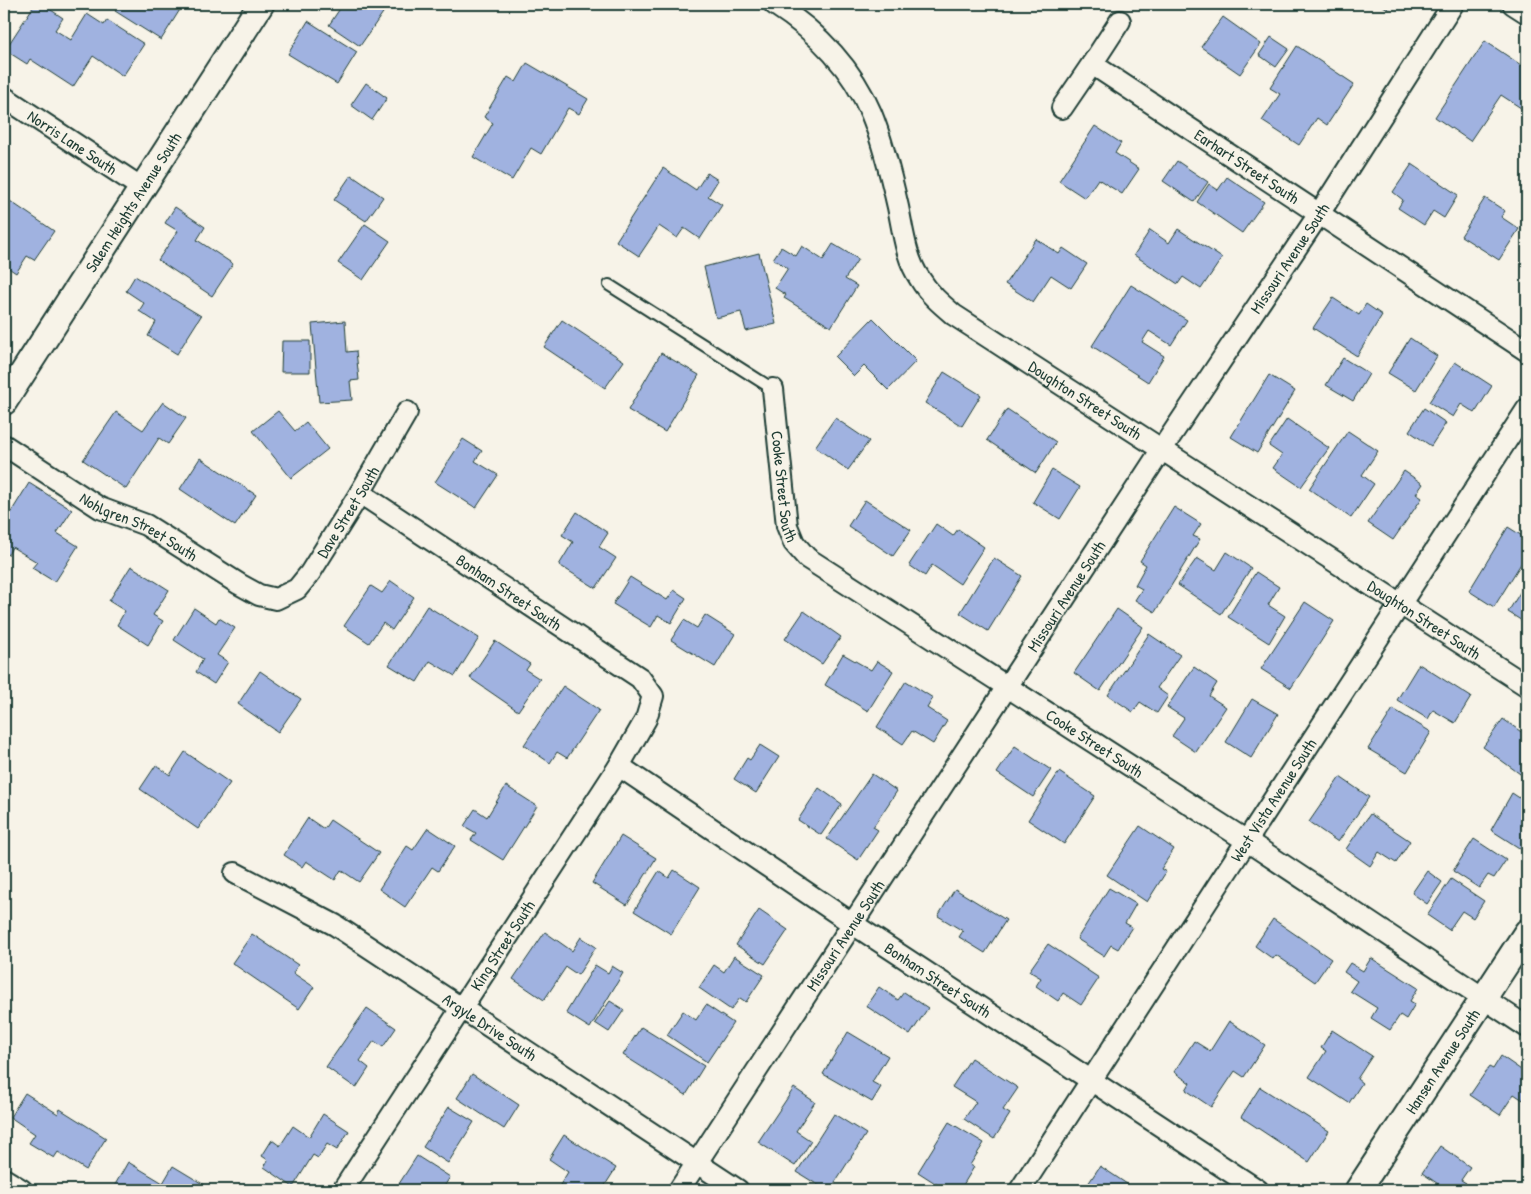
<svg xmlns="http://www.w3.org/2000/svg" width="1531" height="1194" font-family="'Patrick Hand',sans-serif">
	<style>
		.building { fill: #a0b2e0; stroke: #1f3d34 }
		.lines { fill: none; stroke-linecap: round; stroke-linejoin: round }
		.service-casing { stroke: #1f3d34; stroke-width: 14 }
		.minor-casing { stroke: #1f3d34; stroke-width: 24 }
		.tertiary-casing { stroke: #1f3d34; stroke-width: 29 }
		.service { stroke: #f7f3e8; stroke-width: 10 }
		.minor { stroke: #f7f3e8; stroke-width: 20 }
		.tertiary { stroke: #f7f3e8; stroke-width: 25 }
		.labels { text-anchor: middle; stroke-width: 5; stroke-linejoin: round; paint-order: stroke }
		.street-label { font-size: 16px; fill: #1f3d34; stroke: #f7f3e8 }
	</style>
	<rect width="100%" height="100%" fill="#f7f3e8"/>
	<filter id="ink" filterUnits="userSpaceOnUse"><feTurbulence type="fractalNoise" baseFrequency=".02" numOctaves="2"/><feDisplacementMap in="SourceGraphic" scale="10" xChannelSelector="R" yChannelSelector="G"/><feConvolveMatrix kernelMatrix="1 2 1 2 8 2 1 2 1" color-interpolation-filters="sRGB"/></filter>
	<g filter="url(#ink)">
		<path class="building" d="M35,4H42L63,18L55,30L71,40L87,14L104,25L107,20L144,44L123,76L93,56L73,87L30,59L27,64L5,50Z
			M120,4H174L181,8L161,40L115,11Z
			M343,4H389L360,46L329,25Z
			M1380,4H1392L1388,9Z
			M1223,17L1261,44L1240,74L1201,47Z
			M308,21L357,52L337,84L288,54Z
			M1271,37L1289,49L1276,67L1259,55Z
			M1485,41L1527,69V112L1501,95L1470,141L1435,117Z
			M1297,46L1354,84L1327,125L1317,118L1299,145L1262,121L1280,94L1270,88Z
			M527,63L588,99L579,114L568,108L541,154L531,148L512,180L473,157L493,123L484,117L508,77L516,82Z
			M366,83L387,98L372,120L351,105Z
			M1095,126L1121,143L1115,153L1139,169L1122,194L1098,179L1085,198L1059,181Z
			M1177,161L1208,182L1194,202L1163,181Z
			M1412,164L1458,195L1444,218L1433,211L1424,225L1398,208L1403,200L1393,192Z
			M663,168L696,190L707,173L718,180L708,196L722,205L700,239L684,228L677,238L659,226L639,256L616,241Z
			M351,175L383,197L366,221L334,200Z
			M1227,177L1264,202L1242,233L1197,202L1209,184L1218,190Z
			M4,197L54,231L34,260L27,256L16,273L4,265Z
			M1485,198L1505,211L1501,217L1519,229L1499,260L1461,236Z
			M175,207L205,227L197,240L233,264L212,296L158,260L178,231L165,223Z
			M365,224L390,241L363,280L338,263Z
			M1178,229L1222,258L1201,289L1183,277L1178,284L1134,255L1150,230L1169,243Z
			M1036,239L1059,254L1063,248L1087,264L1071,288L1051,275L1033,302L1005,284Z
			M833,244L858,259L845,279L857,286L831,327L784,298L786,295L775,288L788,268L773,259L781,247L796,256L802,246L823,260Z
			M759,253L776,324L746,331L741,312L716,318L704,267Z
			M135,276L201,316L177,354L148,336L156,322L139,311L144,303L126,291Z
			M1131,285L1187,320L1171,345L1149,331L1142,342L1164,356L1148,382L1092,346Z
			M1333,298L1359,315L1366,304L1382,315L1357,356L1313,328Z
			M873,318L916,361L888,390L864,366L854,376L835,357Z
			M562,320L624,361L605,388L544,347Z
			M345,321L347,352L356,351L359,380L350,381L352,400L319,402L312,324Z
			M1410,338L1437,356L1416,390L1388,373Z
			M282,341H310V372H281Z
			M661,353L699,375L665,432L628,410Z
			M1343,358L1369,374L1353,401L1326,385Z
			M1455,362L1492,386L1475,413L1461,404L1453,417L1429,402Z
			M944,372L981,395L962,426L925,403Z
			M1269,375L1295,391L1257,453L1231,437Z
			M163,402L186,418L168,444L159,438L126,489L83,460L116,412L143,430Z
			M1424,408L1446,423L1431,446L1409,431Z
			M1007,409L1056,442L1036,473L987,440Z
			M278,411L295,431L306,422L328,449L291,478L253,431Z
			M835,418L869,441L848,470L815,447Z
			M1287,419L1329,448L1301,487L1273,468L1282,455L1269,446Z
			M1348,431L1378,451L1362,475L1374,484L1351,518L1309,489Z
			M463,439L482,451L475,461L498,475L476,508L435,482Z
			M200,458L256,495L235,526L180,489Z
			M1052,470L1080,487L1060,519L1033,502Z
			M1404,471L1423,484L1416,494L1422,498L1393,540L1368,523Z
			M29,483L72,510L57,533L78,546L55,582L32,568L37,562L12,547L8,555L4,552V510L10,514Z
			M865,500L911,530L893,556L848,526Z
			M1174,507L1201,524L1193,536L1200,539L1155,612L1135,600L1142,589L1135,585L1146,565L1140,561Z
			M577,512L608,533L599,547L616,558L596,588L559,565L573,542L562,535Z
			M936,524L953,536L958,529L984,547L960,584L932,565L925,576L909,565Z
			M1508,527L1527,539V554L1494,607L1469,591Z
			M1227,552L1251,568L1221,614L1178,585L1197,558L1216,570Z
			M994,558L1022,576L988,631L960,613Z
			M131,566L169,590L153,615L163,621L148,645L117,625L125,611L109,601Z
			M1256,572L1279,587L1268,605L1285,616L1269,643L1228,617Z
			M630,577L667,600L674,590L686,598L671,623L658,615L651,627L613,604Z
			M391,581L414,597L392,630L383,623L369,643L344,626L371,586L382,593Z
			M1527,581V624L1508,612Z
			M1305,602L1334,621L1291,688L1261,669Z
			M427,606L479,638L455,676L430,661L417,682L389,665Z
			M194,608L216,623L219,618L235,628L217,655L228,662L214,684L196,672L203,659L174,640Z
			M1117,609L1143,627L1100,691L1074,673Z
			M804,611L841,637L822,664L785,639Z
			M705,615L735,634L715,667L671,640L684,620L697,628Z
			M1149,634L1180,655L1157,688L1168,696L1157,713L1140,702L1133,712L1108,695Z
			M495,641L530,664L526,670L540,679L518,711L470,678Z
			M843,654L871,670L877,661L893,671L868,711L825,685Z
			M1419,664L1471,697L1455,723L1433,710L1428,719L1397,700Z
			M1194,667L1217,683L1209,696L1226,707L1196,752L1172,736L1184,718L1167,707Z
			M260,671L301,699L278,732L238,704Z
			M906,681L933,698L927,708L947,721L933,744L912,731L903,744L877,727Z
			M563,686L599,710L567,758L557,752L550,763L524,745Z
			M1252,699L1278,714L1251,758L1226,742Z
			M1393,709L1431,732L1407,772L1368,749Z
			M1503,719L1527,736V779L1483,747Z
			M760,745L779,757L756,793L734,779L747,758L750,760Z
			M1015,746L1051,770L1033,797L997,773Z
			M185,752L230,783L198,829L140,789L156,765L170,775Z
			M1059,772L1095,796L1064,844L1028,820Z
			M872,774L897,791L873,827L878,830L858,860L827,839Z
			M1340,777L1369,797L1338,842L1309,822Z
			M506,786L537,806L503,860L471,840L476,833L464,826L475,809L487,817Z
			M819,788L842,804L821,835L798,820Z
			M1512,793L1527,803V853L1491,830Z
			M1370,814L1410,841L1396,863L1379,852L1370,866L1346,849Z
			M308,818L324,829L330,820L379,853L359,882L341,870L335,880L306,861L302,867L284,855Z
			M1140,826L1174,849L1161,869L1166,872L1147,902L1107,875Z
			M428,828L455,846L438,871L432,867L405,907L379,889L407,846L413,850Z
			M621,836L656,858L627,905L592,883Z
			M1474,839L1506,860L1494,878L1488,875L1479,888L1453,871Z
			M674,870L700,887L671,934L634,911L659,871L669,878Z
			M1427,871L1442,882L1427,904L1412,893Z
			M1451,879L1484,901L1473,918L1462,911L1449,930L1427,915Z
			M1109,888L1136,904L1125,923L1132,927L1118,949L1111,945L1104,956L1077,939Z
			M955,889L1006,920L985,953L959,937L963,931L938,916Z
			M759,910L788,930L765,964L736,945Z
			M1273,919L1331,959L1315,982L1276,955L1273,959L1255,946Z
			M545,932L572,951L581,937L596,947L578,975L566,967L544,1000L513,979Z
			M252,934L298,965L293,973L314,987L299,1009L232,963Z
			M1048,944L1099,978L1081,1005L1063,993L1058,1001L1036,986L1041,978L1029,971Z
			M734,956L764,975L746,1002L740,998L731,1010L699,988L714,965L724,972Z
			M1371,958L1418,988L1410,1001L1415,1004L1406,1019L1400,1015L1390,1030L1371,1018L1377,1008L1350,991L1357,981L1344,972L1350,963L1363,971Z
			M595,965L608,973L612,966L623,973L590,1028L566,1013Z
			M879,987L898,1000L904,992L928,1008L910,1035L866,1006Z
			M610,1001L624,1010L609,1032L595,1023Z
			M706,1005L733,1023L707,1062L667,1035L683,1011L696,1020Z
			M367,1008L396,1028L383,1047L374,1041L360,1061L369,1068L356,1088L326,1067Z
			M1229,1021L1265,1045L1244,1077L1235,1071L1211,1107L1186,1090L1190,1083L1174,1072L1194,1041L1210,1051Z
			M641,1027L704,1066L686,1095L623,1055Z
			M1332,1030L1372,1056L1357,1079L1362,1083L1349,1103L1309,1077L1326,1051L1321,1048Z
			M848,1032L888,1056L872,1082L881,1087L872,1102L823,1074Z
			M1501,1056L1527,1074V1093L1523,1100L1514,1094L1500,1115L1470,1095L1489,1067L1493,1069Z
			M971,1058L1018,1088L1003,1110L1010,1114L994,1139L964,1119L976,1102L952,1087Z
			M472,1074L519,1105L504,1129L457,1098Z
			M1260,1087L1329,1131L1309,1162L1241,1117Z
			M794,1088L815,1102L796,1131L811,1141L795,1166L758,1142Z
			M25,1093L58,1114L60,1109L106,1138L86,1170L58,1152L54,1158L29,1143L35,1134L10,1117Z
			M449,1107L474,1122L448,1163L423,1147Z
			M323,1114L349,1131L337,1150L327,1144L318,1158L313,1155L293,1187L264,1167L268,1160L262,1156L272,1140L280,1146L293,1126L309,1137Z
			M834,1114L866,1134L830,1190H826L797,1172Z
			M949,1122L984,1143L970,1165L974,1167L960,1190H946L918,1172Z
			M564,1135L616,1168L602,1190H557L568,1172L549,1159Z
			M1440,1146L1470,1167L1461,1180L1466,1183L1461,1190H1447L1422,1173Z
			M417,1156L450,1177L442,1190H395Z
			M128,1162L163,1183L173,1166L206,1186L203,1190H112Z
			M1100,1166L1136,1190H1084Z"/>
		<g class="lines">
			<defs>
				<path id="service" d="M609,285L773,389"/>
				<g id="minor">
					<path id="s1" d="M774,4C816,31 851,66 871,113C883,142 891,176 898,207C903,231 906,259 920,279C929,294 941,304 954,315L1527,686"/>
					<path d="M1513,4L1527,13"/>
					<path d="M1092,64L1120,21"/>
					<path id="s2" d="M4,97L142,188"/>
					<path id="s3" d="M1062,108L1092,64L1527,351"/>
					<path id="s4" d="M773,389L787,526L794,543L807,558L1247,841L1527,1027"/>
					<path id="s5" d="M4,445L100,508L146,525L239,584L259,595L276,599L297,589L310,573L360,493L407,412"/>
					<path id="s6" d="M619,766L853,924L1258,1190"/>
					<path id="s7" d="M235,873L335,925L738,1190"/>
					<path d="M4,1179L22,1190"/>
					<path id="s8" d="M343,1190L619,766L646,719L653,696L640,678L360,493"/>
					<path id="s9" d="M679,1190L1162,449L1319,214L1453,4"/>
					<path id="s10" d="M1020,1190L1527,409"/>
				</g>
				<g id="tertiary">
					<path id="s11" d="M4,402L261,4"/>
					<path id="s12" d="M1358,1190L1527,932"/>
				</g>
			</defs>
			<use href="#service" class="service-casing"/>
			<use href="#minor" class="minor-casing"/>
			<use href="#tertiary" class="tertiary-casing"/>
			<use href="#service" class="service"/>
			<use href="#minor" class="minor"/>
			<use href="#tertiary" class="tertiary"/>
		</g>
	</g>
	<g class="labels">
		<g class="street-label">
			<text dy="6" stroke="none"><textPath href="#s2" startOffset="82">Norris Lane South</textPath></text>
			<text dy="6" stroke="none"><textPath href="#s3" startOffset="239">Earhart Street South</textPath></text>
			<text dy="6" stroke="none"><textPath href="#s11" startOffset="238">Salem Heights Avenue South</textPath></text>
			<text dy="6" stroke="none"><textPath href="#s9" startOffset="1114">Missouri Avenue South</textPath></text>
			<text dy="6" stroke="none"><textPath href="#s1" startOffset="528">Doughton Street South</textPath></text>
			<text dy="6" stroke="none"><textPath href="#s4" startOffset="98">Cooke Street South</textPath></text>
			<text dy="6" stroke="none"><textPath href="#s5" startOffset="430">Dave Street South</textPath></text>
			<text dy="6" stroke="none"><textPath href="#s5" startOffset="158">Nohlgren Street South</textPath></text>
			<text transform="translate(509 592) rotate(34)" y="6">Bonham Street South</text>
			<text dy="6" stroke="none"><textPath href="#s9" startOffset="709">Missouri Avenue South</textPath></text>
			<text dy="6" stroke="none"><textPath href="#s1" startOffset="932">Doughton Street South</textPath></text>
			<text dy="6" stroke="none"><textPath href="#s4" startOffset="518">Cooke Street South</textPath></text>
			<text dy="6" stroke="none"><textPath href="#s10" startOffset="465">West Vista Avenue South</textPath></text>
			<text dy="6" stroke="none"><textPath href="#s9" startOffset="304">Missouri Avenue South</textPath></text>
			<text dy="6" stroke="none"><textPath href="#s8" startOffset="292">King Street South</textPath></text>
			<text dy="6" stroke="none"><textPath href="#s6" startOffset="384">Bonham Street South</textPath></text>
			<text dy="6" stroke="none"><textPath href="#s7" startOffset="298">Argyle Drive South</textPath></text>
			<text dy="6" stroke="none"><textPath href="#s12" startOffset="154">Hansen Avenue South</textPath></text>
		</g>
	</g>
	<rect width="1531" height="1194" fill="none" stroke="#f7f3e8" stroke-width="20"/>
	<rect x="10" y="10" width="1511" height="1174" fill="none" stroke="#1f3d34" stroke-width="2" filter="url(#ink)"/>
</svg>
